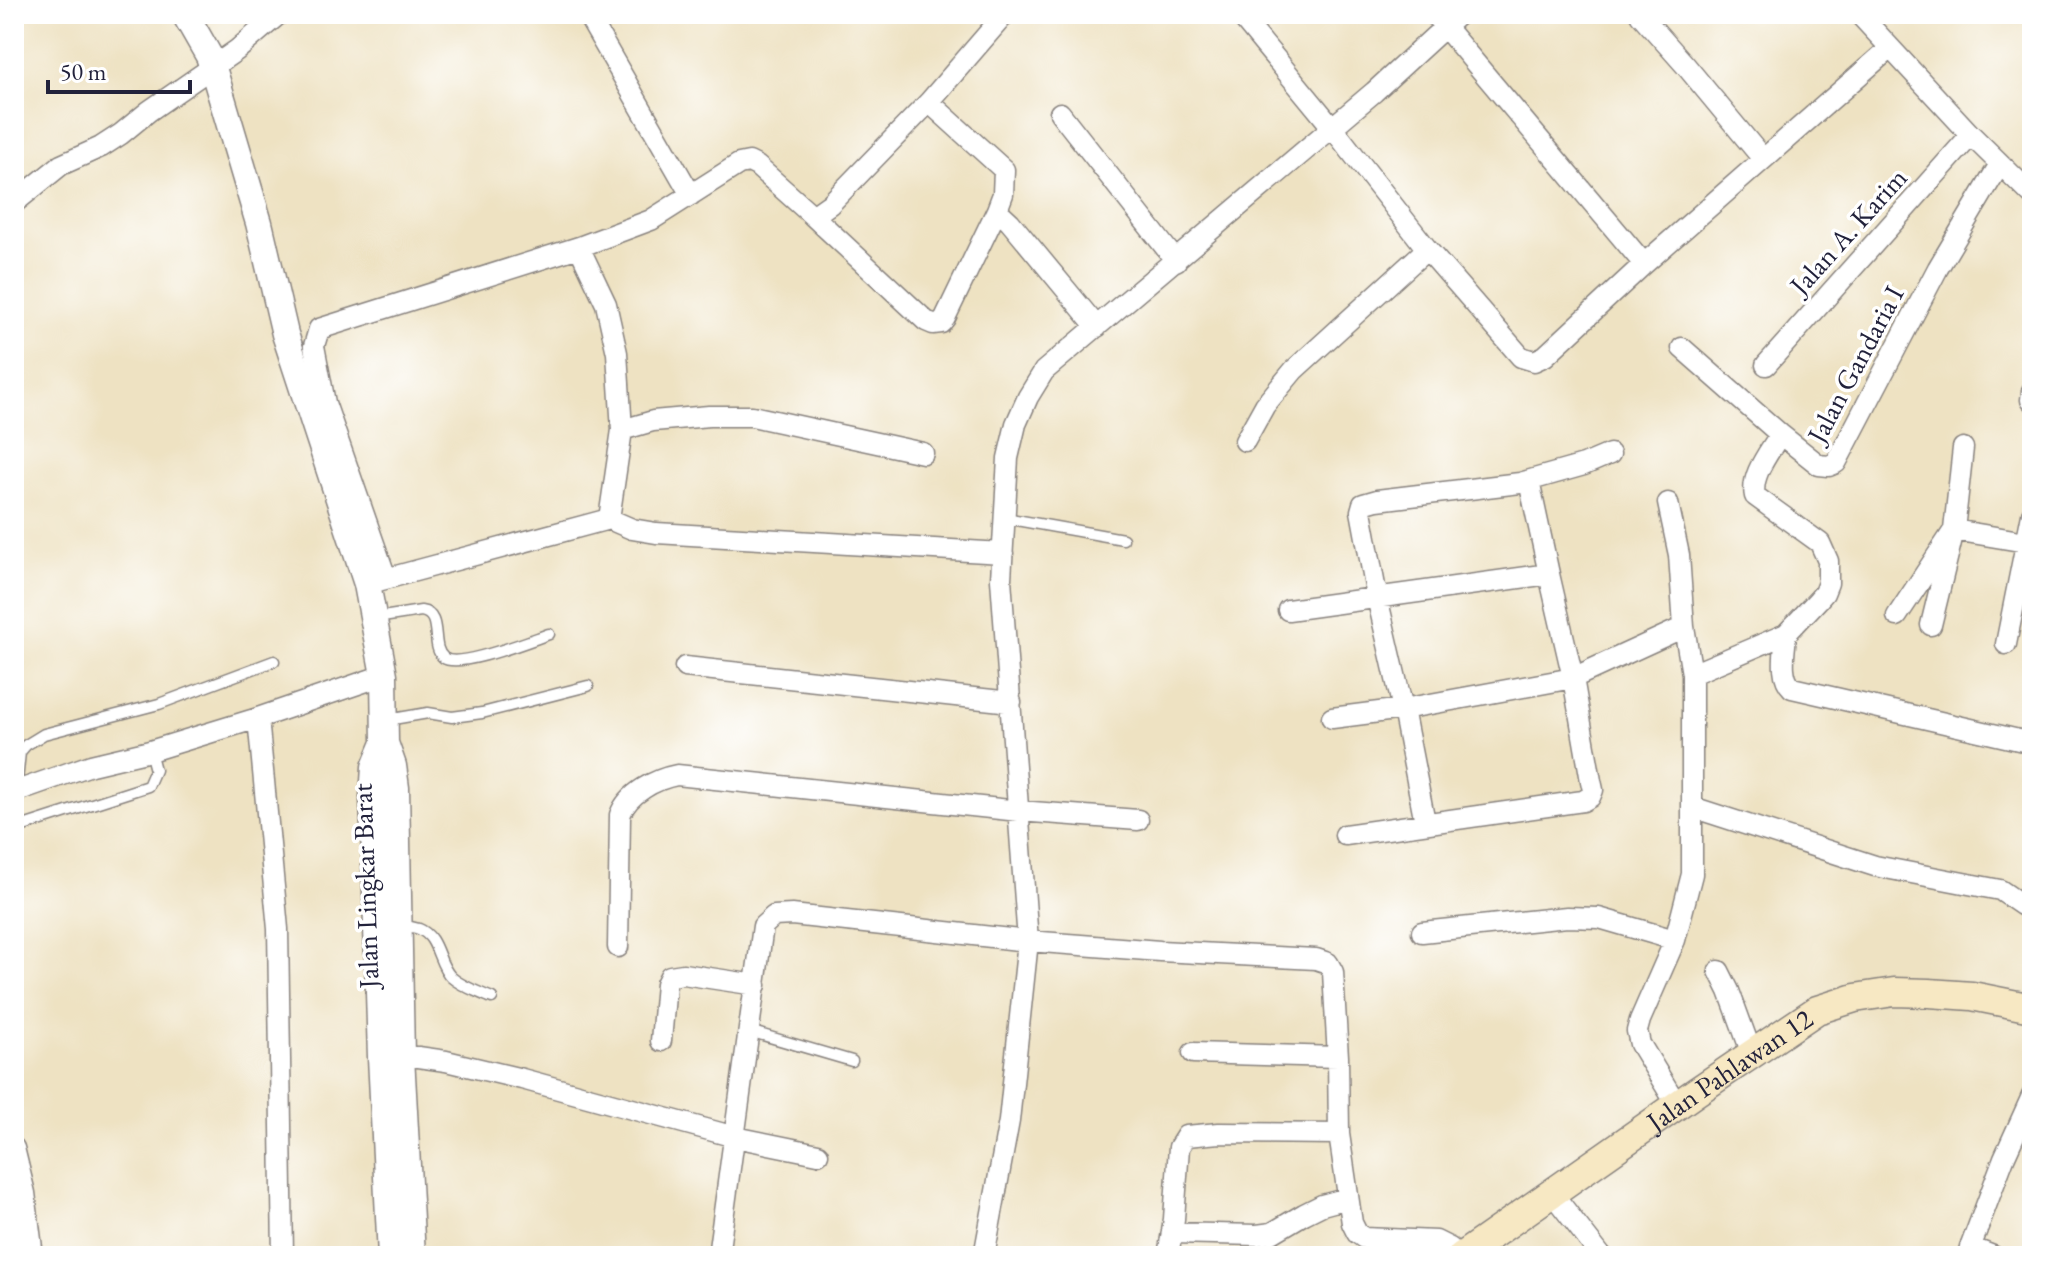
<svg xmlns="http://www.w3.org/2000/svg" width="2046" height="1270" font-family="'EB Garamond',serif">
	<style>
		.lines { fill: none; stroke-linecap: round; stroke-linejoin: round }
		.service-casing { stroke: #88827e; stroke-width: 13 }
		.minor-casing { stroke: #88827e; stroke-width: 23 }
		.tertiary-casing { stroke: #88827e; stroke-width: 29 }
		.secondary-casing { stroke: #88827e; stroke-width: 31 }
		.service { stroke: #fff; stroke-width: 10 }
		.minor { stroke: #fff; stroke-width: 20 }
		.tertiary { stroke: #fff; stroke-width: 26 }
		.secondary { stroke: #f7e8c3; stroke-width: 28 }
		.labels { text-anchor: middle; stroke-width: 7; stroke-linejoin: round; paint-order: stroke }
		.street-label { font-size: 28px; fill: #22223b; stroke: #fff }
	</style>
	<rect width="100%" height="100%" fill="#fff"/>
	<filter id="ink" filterUnits="userSpaceOnUse"><feTurbulence type="fractalNoise" baseFrequency=".0125" numOctaves="2"/><feDisplacementMap in="SourceGraphic" scale="16" xChannelSelector="R" yChannelSelector="G"/><feConvolveMatrix kernelMatrix="1 2 1 2 8 2 1 2 1" color-interpolation-filters="sRGB"/></filter>
	<filter id="wash" filterUnits="userSpaceOnUse"><feTurbulence type="fractalNoise" baseFrequency=".006" numOctaves="4" result="noise"/><feDisplacementMap in="SourceGraphic" scale="32" xChannelSelector="R" yChannelSelector="G"/><feGaussianBlur stdDeviation="1.8" result="paint"/><feColorMatrix in="noise" values="0 0 0 0 0 0 0 0 0 0 0 0 0 0 0 0 0 1.4 0 .05"/><feComposite in="paint" operator="in"/></filter>
	<g filter="url(#wash)">
		<rect width="100%" height="100%" fill="#eee2c2"/>
	</g>
	<g filter="url(#ink)">
		<g class="lines">
			<defs>
				<path id="service" d="M1005,518L1123,539
					M376,618L421,611C444,614 429,647 444,658C459,669 531,640 549,634
					M387,720L428,713L452,717L482,713L588,686
					M16,791L20,752L26,745L44,734L159,704L274,661
					M14,829L148,786L155,770L150,751
					M400,925C406,926 413,927 419,929C439,937 437,963 451,977C462,987 479,992 492,998
					M749,1031L852,1061"/>
				<path id="minor" d="M587,14L691,195
					M1239,14L1332,127L1427,249L1521,357L1534,361L1545,356L1644,264L1890,48
					M1434,14L1644,264
					M1640,14L1686,66L1763,159
					M1859,14L1971,135L2032,195
					M929,102L1004,170L1003,194L997,210L1010,222L1097,327
					M1060,113L1176,261
					M14,203L61,165L101,147L121,134L149,111L237,50L279,14
					M813,216L926,321L933,324L941,323L945,318L997,210
					M579,247L606,304L617,353L622,430L609,519
					M1682,348L1780,434L1819,465L1829,466L1836,463L1938,268L2000,164
					M1766,365L1971,135
					M2031,400L2032,391
					M622,430L653,421L709,416H752L923,453
					M1245,441L1265,405L1294,370L1427,249
					M1529,481L1549,574
					M1668,503L1679,555L1684,627L1692,674V874L1675,940L1640,1020L1637,1031L1640,1044L1677,1105
					M386,578L325,403L314,346L319,329L579,247L651,220L739,164L749,162L757,166L813,216L830,204L929,102L1005,14
					M374,582L609,519L632,529L656,533L1003,553
					M1288,610L1549,574L1573,678L1591,781L1593,790L1590,797L1583,801L1345,835
					M1897,616L1954,530L1963,448
					M1931,625L1954,530L2032,543
					M1786,634C1785,651 1779,676 1792,688L2032,743
					M2006,644L2032,514
					M685,667L1011,702
					M1692,674L1786,634L1818,600L1824,593L1828,583V561L1820,543L1755,496C1750,475 1770,452 1780,434
					M258,718L278,929L283,1256
					M1332,718L1403,709L1573,678L1684,627
					M14,792L91,765L150,751L258,718L384,675
					M1692,807L1875,866L2000,890L2022,905L2032,909
					M1425,822L1403,709L1377,597L1364,527L1361,511L1363,504L1377,500L1520,483L1584,465L1610,454
					M1422,932L1567,917L1599,918L1675,940
					M618,947L620,815C628,793 656,779 677,775L1019,811L1138,820
					M1719,971L1729,991L1752,1054
					M661,1041L666,984L670,976L683,974L756,985
					M1193,1053L1338,1057
					M389,1057H418L446,1061L522,1079L735,1137L818,1154
					M14,1148L25,1193L33,1256
					M1552,1193L1601,1256
					M1172,1233L1257,1235L1272,1233L1304,1214L1322,1205L1348,1198
					M1970,1247L1993,1256
					M718,1256L763,926L774,916L792,915L1028,941L1160,951L1316,959L1328,963L1333,972L1338,1057L1339,1134L1352,1223L1357,1233L1364,1238L1436,1241L1450,1248L1459,1256
					M984,1256L1009,1121L1028,941L1001,579L1008,458L1016,424L1028,397L1044,371L1374,92L1459,14
					M1168,1256L1174,1219L1179,1147L1186,1136L1219,1133L1339,1134
					M1967,1256L2004,1158L2032,1096"/>
				<path id="tertiary" d="M185,14L209,56L213,68L259,223L285,334L367,584L384,675L385,743L393,766L396,788L401,1057L412,1256
					M385,743L375,767L373,797L381,1057L391,1256"/>
				<g id="secondary">
					<path id="s1" d="M1462,1256L1696,1092L1817,1010L1855,998L1894,992L1929,993L1972,996L2032,1008"/>
				</g>
			</defs>
			<use href="#service" class="service-casing"/>
			<use href="#minor" class="minor-casing"/>
			<use href="#tertiary" class="tertiary-casing"/>
			<use href="#secondary" class="secondary-casing"/>
			<use href="#service" class="service"/>
			<use href="#minor" class="minor"/>
			<use href="#tertiary" class="tertiary"/>
			<use href="#secondary" class="secondary"/>
		</g>
	</g>
	<g class="labels">
		<g class="street-label">
			<text transform="translate(1848 231) rotate(-48)" y="10">Jalan A. Karim</text>
			<text transform="translate(1855 364) rotate(-62)" y="10">Jalan Gandaria I</text>
			<text transform="translate(365 886) rotate(-92)" y="10">Jalan Lingkar Barat</text>
			<text dy="10" stroke="none"><textPath href="#s1" startOffset="326">Jalan Pahlawan 12</textPath></text>
		</g>
	</g>
	<rect width="2046" height="1270" fill="none" stroke="#fff" stroke-width="48"/>
	<path d="M48 80v12h142v-12" fill="none" stroke="#22223b" stroke-width="4"/>
	<text x="60" y="80" font-size="24" fill="#22223b" stroke="#ffffff" stroke-width="6" paint-order="stroke">50 m</text>
</svg>
